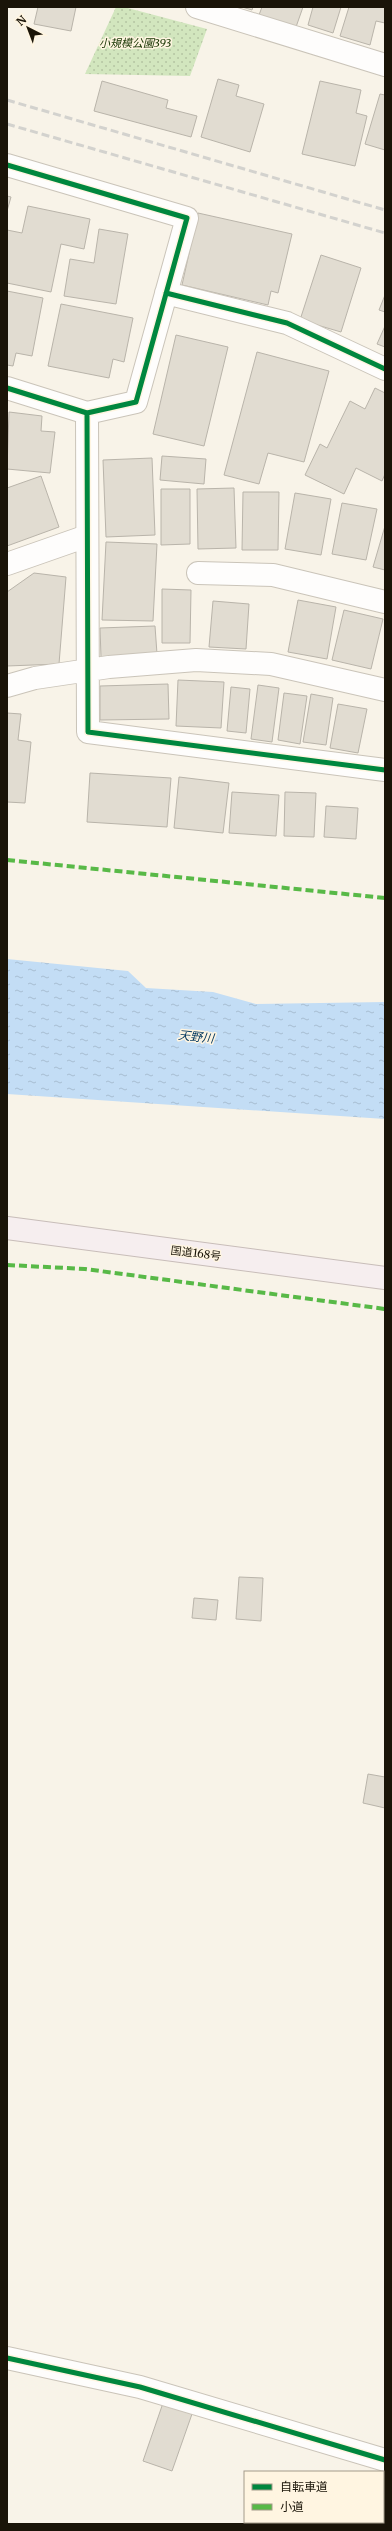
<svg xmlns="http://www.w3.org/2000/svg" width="392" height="2531" font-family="Merriweather,'Noto Sans JP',serif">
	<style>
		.green { fill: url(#green-dots) }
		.water { fill: url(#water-ripples) }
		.building { fill: #e1dcd1; stroke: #b9b4aa }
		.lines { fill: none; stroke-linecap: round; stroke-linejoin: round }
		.minor-casing { stroke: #cac4b9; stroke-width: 24 }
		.highway-casing { stroke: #c8bdb9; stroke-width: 24 }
		.minor { stroke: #fefdfc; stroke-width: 22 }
		.highway { stroke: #f6eeef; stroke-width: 22 }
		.rail { stroke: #d3d2ce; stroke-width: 3; stroke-dasharray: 8 4; stroke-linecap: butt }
		.quiet { stroke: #58b947; stroke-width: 4; stroke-dasharray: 8 4; stroke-linecap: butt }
		.cycleway-casing { stroke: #fff5e1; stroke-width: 8 }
		.cycleway { stroke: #00873e; stroke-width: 5 }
		.labels { text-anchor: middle; stroke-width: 3; stroke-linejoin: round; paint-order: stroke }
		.park-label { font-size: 11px; font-style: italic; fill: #163400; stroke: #fff5e1 }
		.street-label { font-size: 11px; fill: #1a1408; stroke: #fff5e1 }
		.water-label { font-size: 12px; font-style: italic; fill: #01365e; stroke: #fff5e1 }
	</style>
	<defs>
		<pattern id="green-dots" width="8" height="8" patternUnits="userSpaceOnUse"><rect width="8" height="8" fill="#d2e6be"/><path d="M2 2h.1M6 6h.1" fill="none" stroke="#b4c4a2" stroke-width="1.8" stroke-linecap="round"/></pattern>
		<pattern id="water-ripples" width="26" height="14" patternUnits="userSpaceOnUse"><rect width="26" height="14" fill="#c3ddf5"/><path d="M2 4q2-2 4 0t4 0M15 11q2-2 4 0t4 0" fill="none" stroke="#a7bdd1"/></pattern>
	</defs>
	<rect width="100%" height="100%" fill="#f8f3e8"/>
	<path class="green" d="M116,7H124L207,29L190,76L85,74Z"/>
	<path class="water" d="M7,959L128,971L146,988L213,992L256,1004L385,1002V1119L7,1094Z"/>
	<path class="building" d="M38,7H76L71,31L34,24Z
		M242,7H253L252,10Z
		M262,7H303L296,27L259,15Z
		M313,7H341L333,33L308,25Z
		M349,7H385V23L376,21L370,45L340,36Z
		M218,79L239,85L236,96L264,104L250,152L201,137Z
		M102,81L168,100L166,108L197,116L191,137L94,111Z
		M320,81L361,90L356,113L367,116L355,166L302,154Z
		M380,94L385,95V150L365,144Z
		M7,196L11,197L7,211Z
		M28,206L90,219L84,249L61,244L51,292L7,283V230L22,233Z
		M198,213L292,234L278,293L271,291L268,305L182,285Z
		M99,229L128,234L116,304L64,296L70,259L94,263Z
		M321,255L361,268L341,332L300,320Z
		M7,291L43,298L32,356L16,353L13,366L7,365Z
		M385,295V312L379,310Z
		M61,304L133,318L124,362L113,359L109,378L48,366Z
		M385,326V347L377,344Z
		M176,335L228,347L204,446L153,434Z
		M257,352L329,371L304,462L268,453L259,484L224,475Z
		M375,388L385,393V474L382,481L356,468L344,494L305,475L320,444L327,448L350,401L365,409Z
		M9,412L42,416L41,431L55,432L50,473L7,469Z
		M162,456L206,459L204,484L160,480Z
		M152,458L155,535L106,537L103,460Z
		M41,476L59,527L7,546V488Z
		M234,488L236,548L198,549L197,489Z
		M161,489H190V544L161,545Z
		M243,492H279L278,550H242Z
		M295,493L331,499L321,555L285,549Z
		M342,503L377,509L366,560L332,554Z
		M385,526V570L373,567Z
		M106,542L157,544L153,621L102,620Z
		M34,573L66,577L59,664L7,666V592Z
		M162,589L191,590L190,643H162Z
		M298,600L336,607L327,659L288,652Z
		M213,601L249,604L246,649L209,647Z
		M344,610L383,619L371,669L332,660Z
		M155,626L157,654L101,657L100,628Z
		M178,680L224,682L221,728L176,726Z
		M168,684L169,719L100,720V686Z
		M258,685L279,688L272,742L251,739Z
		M231,687L250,689L246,733L227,731Z
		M284,693L307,696L300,744L278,740Z
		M311,694L333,698L326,745L303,742Z
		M338,704L367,709L358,753L330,748Z
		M7,713L21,714L18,740L31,742L25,803L7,802Z
		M90,773L171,778L167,827L87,822Z
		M179,777L229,783L223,833L174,828Z
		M232,792L279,795L276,836L229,833Z
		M285,792L316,793L314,837L284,836Z
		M326,806L358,808L356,839L324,837Z
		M239,1577L263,1578L261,1621L236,1619Z
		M194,1598L218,1600L216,1620L192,1618Z
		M368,1774L385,1777V1808L363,1803Z
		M163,2403L192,2414L172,2471L143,2461Z"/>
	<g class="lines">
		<defs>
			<path id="minor" d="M197,7L385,65
				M7,165L187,218L136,402L87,413L7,388
				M166,293L287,323L385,369
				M87,413L88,732L385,770
				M7,564L87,536
				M198,573L273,575L385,602
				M7,686L35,678L109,667L196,660L271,664L385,690
				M7,2358L140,2387L385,2460"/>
			<path id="highway" d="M7,1228L385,1278"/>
		</defs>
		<use href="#minor" class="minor-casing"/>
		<use href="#highway" class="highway-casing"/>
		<use href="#minor" class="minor"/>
		<use href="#highway" class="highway"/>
		<path class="rail" d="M7,100L385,210
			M7,124L385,233"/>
		<path class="quiet" d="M7,860L385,898
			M7,1265L85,1269L385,1309"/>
		<defs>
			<path id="cycleway" d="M7,165L187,218L136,402L87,413L7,388
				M166,293L287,323L385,369
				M87,413L88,732L385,770
				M7,2358L140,2387L385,2460"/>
		</defs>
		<use href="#cycleway" class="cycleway-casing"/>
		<use href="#cycleway" class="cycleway"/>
	</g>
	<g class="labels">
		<g class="park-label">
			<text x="135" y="47">小規模公園393</text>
		</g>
		<g class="street-label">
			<text transform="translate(196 1253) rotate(7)" y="4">国道168号</text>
		</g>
		<g class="water-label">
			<text transform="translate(196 1037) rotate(6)" y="4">天野川</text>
		</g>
	</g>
	<rect width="392" height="2531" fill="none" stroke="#1a1408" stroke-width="16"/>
	<rect x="244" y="2471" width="140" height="52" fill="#fff5e1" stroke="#a39b8a"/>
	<rect x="252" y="2484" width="20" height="6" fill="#00873e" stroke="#a39b8a"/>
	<text x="280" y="2491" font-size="12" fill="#1a1408">自転車道</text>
	<rect x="252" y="2504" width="20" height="6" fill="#58b947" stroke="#a39b8a"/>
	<text x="280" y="2511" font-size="12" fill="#1a1408">小道</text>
	<g transform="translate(28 28) rotate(318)" stroke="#fff5e1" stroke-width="3" paint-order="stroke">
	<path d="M0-3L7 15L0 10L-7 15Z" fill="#1a1408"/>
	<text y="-6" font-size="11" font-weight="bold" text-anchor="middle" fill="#1a1408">N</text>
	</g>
</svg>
